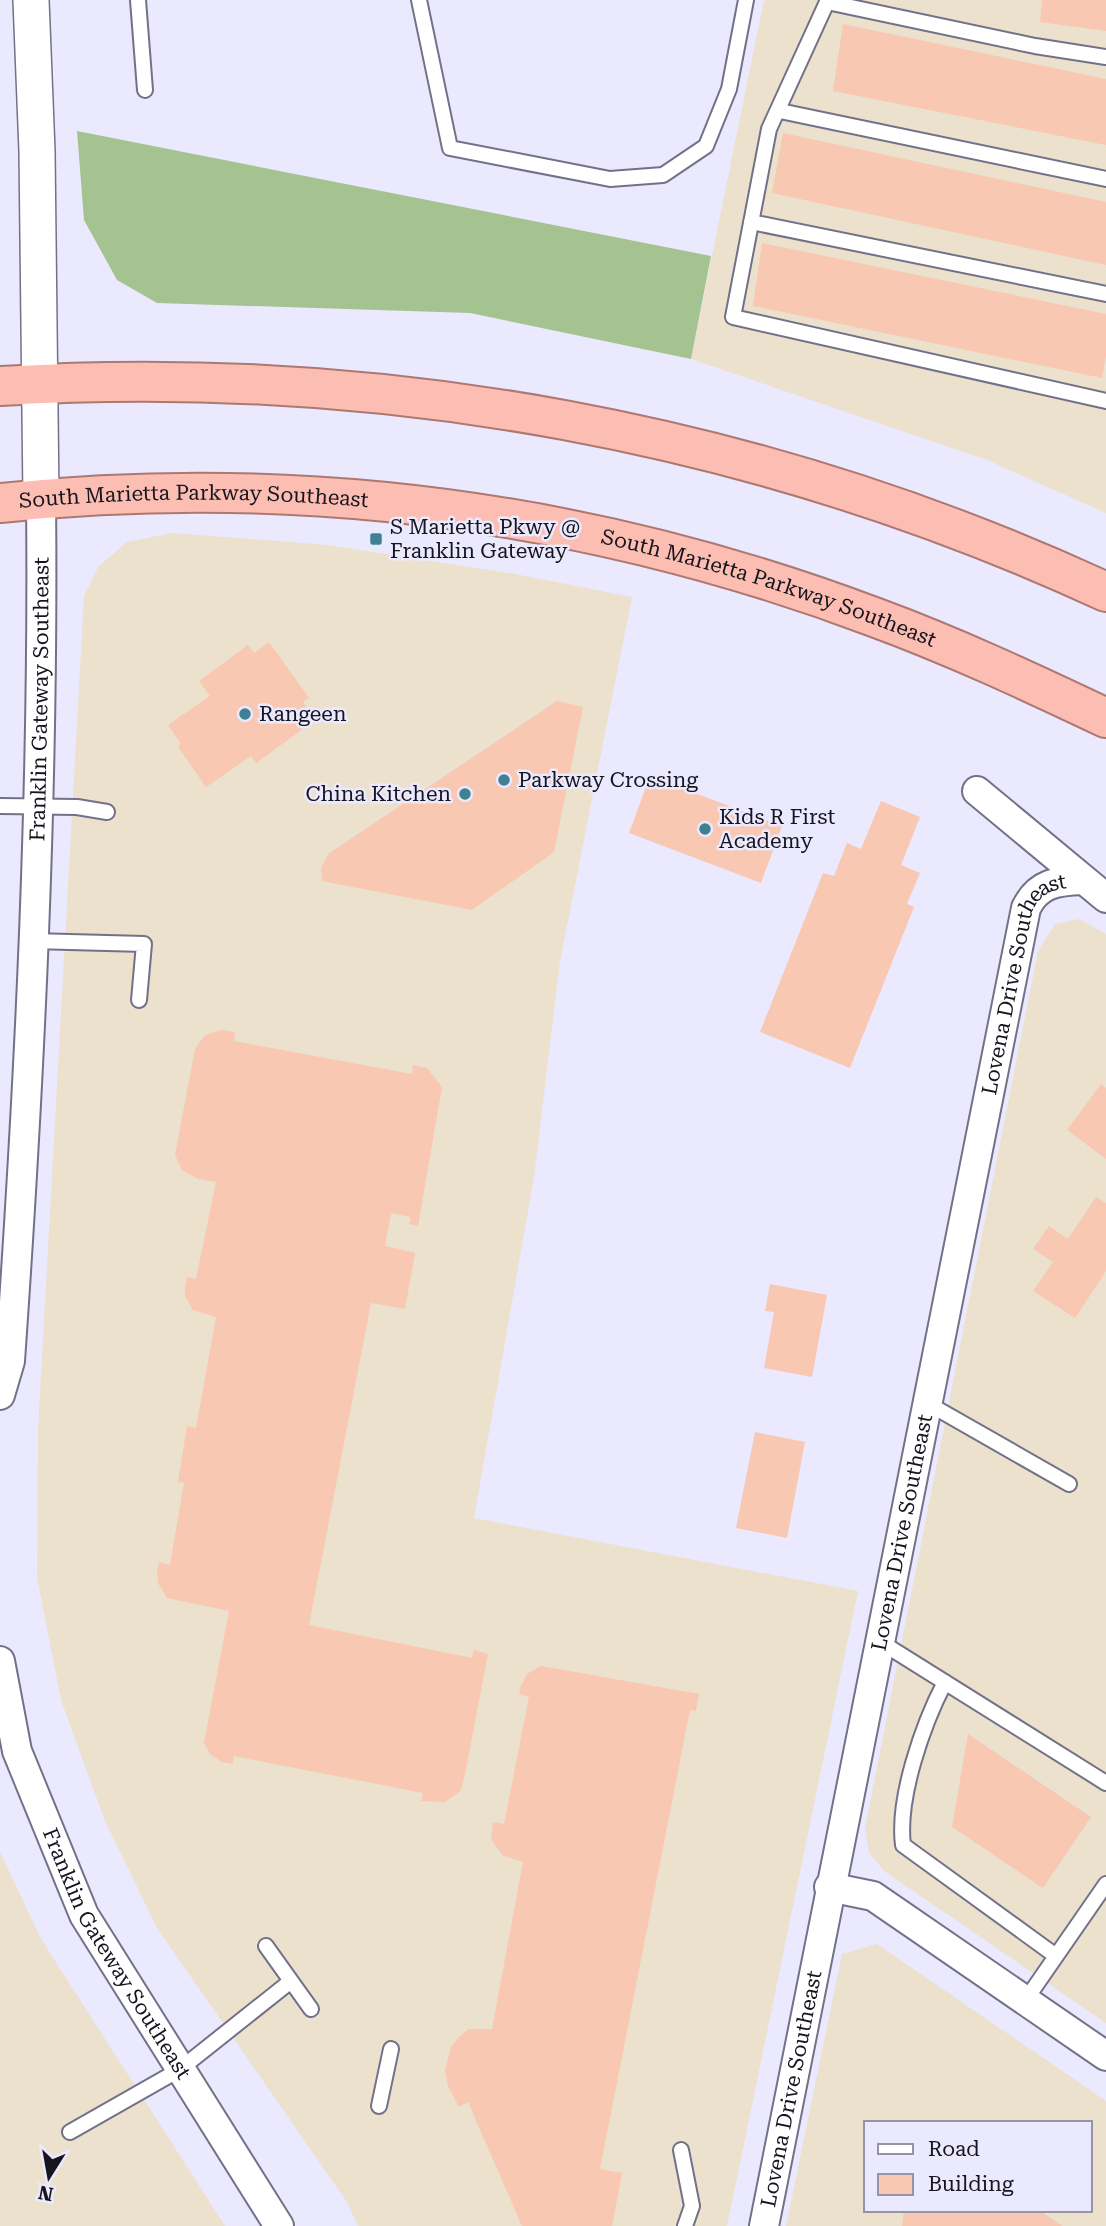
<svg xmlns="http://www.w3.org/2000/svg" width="1106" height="2226" font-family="'Roboto Serif',serif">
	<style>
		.commercial { fill: #ebe1cc; fill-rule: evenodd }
		.forest { fill: #a5c390 }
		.building { fill: #f8c8b2 }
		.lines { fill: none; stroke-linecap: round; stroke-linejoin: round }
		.service-casing { stroke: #737188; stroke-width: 18 }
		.minor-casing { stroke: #737188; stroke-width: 32 }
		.tertiary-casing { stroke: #737188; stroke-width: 38 }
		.trunk-casing { stroke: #ac7871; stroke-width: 42 }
		.service { stroke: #fff; stroke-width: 14 }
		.minor { stroke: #fff; stroke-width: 28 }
		.tertiary { stroke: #fff; stroke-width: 35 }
		.trunk { stroke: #fcbeb2; stroke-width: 38 }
		.poi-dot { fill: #3f8193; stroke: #ebe9fe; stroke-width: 2.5 }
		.labels { text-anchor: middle; stroke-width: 5; stroke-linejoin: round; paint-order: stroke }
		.street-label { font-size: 21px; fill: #16151e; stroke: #ebe9fe }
		.poi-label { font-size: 21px; fill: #16151e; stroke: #ebe9fe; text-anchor: start }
	</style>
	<rect width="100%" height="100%" fill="#ebe9fe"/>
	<path class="commercial" d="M764,0H1106V513L987,460L691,359Z
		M172,533L328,545L515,574L632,597L560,961L534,1177L474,1518L858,1591L727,2226H358L347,2202L157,1928L105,1821L61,1700L37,1577L38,1430L84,596L98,567L127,542Z
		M1079,919L1106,934V2023L884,1871L869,1853L865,1828L1038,951L1055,924Z
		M0,1852L41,1939L225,2226H0Z
		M877,1944L1106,2101V2226H786L842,1954ZM866,2123H1090V2210H866Z"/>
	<path class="forest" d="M77,131L711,256L691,359L470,313L157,303L117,280L84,220Z"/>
	<path class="building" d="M1042,0H1106V31L1040,22Z
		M843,24L1106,79V145L833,91Z
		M783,133L1106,202V265L772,193Z
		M762,243L1106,314V355L1102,378L753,306Z
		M269,642L309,698L303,702L309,712L304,716L310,724L256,763L251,756L206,787L178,747L181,744L168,725L210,696L199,681L248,645L254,653Z
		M557,701L583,707L554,852L472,910L322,881L321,868L328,854Z
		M650,776L782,826L761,883L629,833Z
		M881,801L920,817L901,865L920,873L907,904L914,907L850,1068L760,1032L823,873L834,876L847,843L861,849Z
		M221,1030L235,1032L234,1041L412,1074L413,1065L427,1068L442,1087L418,1226L409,1224L411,1217L391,1213L385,1246L415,1253L405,1309L371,1303L309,1625L472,1658L474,1650L488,1654L464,1779L460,1791L445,1802L421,1801L423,1793L234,1756L233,1764L222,1762L211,1755L204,1743L229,1611L167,1598L158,1583L157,1573L159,1562L170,1565L184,1483L178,1482L187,1426L196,1428L216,1317L193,1310L185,1296V1287L187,1277L196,1279L216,1182L198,1179L182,1170L175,1155L195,1049L205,1035Z
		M1101,1084L1106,1088V1159L1067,1130Z
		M1096,1197L1106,1203V1271L1075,1318L1033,1291L1053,1262L1033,1249L1049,1226L1068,1239Z
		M770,1284L827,1295L812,1377L764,1368L774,1312L765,1311Z
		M755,1432L805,1442L787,1538L736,1528Z
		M541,1666L699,1694L696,1711L690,1710L600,2169L622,2173L612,2226H522L468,2102L459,2107L448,2086L445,2071L451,2047L460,2036L469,2029H492L523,1862L502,1855L491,1839L492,1831L493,1822L504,1824L529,1697L519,1694L521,1686L527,1674Z
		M968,1734L1091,1817L1043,1888L952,1827Z
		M904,2210H1039L1062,2226H902Z"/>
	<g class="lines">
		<defs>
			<path id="service" d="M138,0L145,90
				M419,0L450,148L610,179L663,175L706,146L729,89L746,0
				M1106,57L1035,46L827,2L769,129L733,317L1106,401
				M780,111L1106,179
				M751,222L1106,294
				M0,806L77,807L107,812
				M32,941L144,944L139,1000
				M927,1403L1069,1484
				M879,1641L1106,1783
				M945,1682C923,1724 897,1798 903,1845L1056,1956
				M266,1946L311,2009
				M1025,2001L1106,1884
				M379,2106L391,2049
				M70,2132L179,2070L291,1981
				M681,2150L692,2206L685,2226"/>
			<g id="minor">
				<path d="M977,791L1106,898"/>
				<path id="s1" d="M0,1395L10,1361C30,1074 44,786 41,498"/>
				<path id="s2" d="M0,1661L17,1751L84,1915L279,2226"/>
				<path d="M829,1887L873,1896L1106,2056"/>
				<path id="s3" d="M764,2226L1026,908C1038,883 1057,881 1083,880"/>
			</g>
			<path id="tertiary" d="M31,0L37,151L41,498"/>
			<g id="trunk">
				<path d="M0,386C381,363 760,432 1106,592"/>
				<path id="s4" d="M0,503C300,472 592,511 874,617C953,646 1030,682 1106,718"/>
			</g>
		</defs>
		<use href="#service" class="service-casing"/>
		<use href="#minor" class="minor-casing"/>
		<use href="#tertiary" class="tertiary-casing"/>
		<use href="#trunk" class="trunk-casing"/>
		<use href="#service" class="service"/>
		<use href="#minor" class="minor"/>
		<use href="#tertiary" class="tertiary"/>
		<use href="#trunk" class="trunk"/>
	</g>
	<g class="poi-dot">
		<rect x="369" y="532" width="14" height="14" rx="3.5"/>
		<circle cx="245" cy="714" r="7"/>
		<circle cx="504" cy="780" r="7"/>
		<circle cx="465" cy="794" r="7"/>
		<circle cx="705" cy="829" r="7"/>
	</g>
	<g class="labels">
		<g class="street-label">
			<text dy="7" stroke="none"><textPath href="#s4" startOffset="194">South Marietta Parkway Southeast</textPath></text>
			<text dy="7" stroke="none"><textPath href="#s4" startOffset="780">South Marietta Parkway Southeast</textPath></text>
			<text dy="7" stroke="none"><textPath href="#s1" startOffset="698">Franklin Gateway Southeast</textPath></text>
			<text dy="7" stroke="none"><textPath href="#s3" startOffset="1274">Lovena Drive Southeast</textPath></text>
			<text dy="7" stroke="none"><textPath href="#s3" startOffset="707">Lovena Drive Southeast</textPath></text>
			<text dy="7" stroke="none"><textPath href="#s2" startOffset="318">Franklin Gateway Southeast</textPath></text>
			<text dy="7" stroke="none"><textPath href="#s3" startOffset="140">Lovena Drive Southeast</textPath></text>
		</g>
		<g class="poi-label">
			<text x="390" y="534">S Marietta Pkwy @<tspan x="390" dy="24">Franklin Gateway</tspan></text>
			<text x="259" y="721">Rangeen</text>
			<text x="518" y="787">Parkway Crossing</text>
			<text x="451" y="801" text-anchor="end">China Kitchen</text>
			<text x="719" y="824">Kids R First<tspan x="719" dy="24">Academy</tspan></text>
		</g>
	</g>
	<rect x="864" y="2121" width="228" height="91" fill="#ebe9fe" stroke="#9694a4" stroke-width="2"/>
	<rect x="878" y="2144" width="35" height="10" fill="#ffffff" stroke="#9694a4" stroke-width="2"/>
	<text x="928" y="2156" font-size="21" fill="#16151e">Road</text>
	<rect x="878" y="2174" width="35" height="21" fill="#f8c8b2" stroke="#9694a4" stroke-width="2"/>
	<text x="928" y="2191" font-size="21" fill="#16151e">Building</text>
	<g transform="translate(49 2177) rotate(191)" stroke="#ebe9fe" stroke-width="5" paint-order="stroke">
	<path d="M0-5L12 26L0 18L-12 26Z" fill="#16151e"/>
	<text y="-10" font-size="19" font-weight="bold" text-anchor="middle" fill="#16151e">N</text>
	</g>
</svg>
